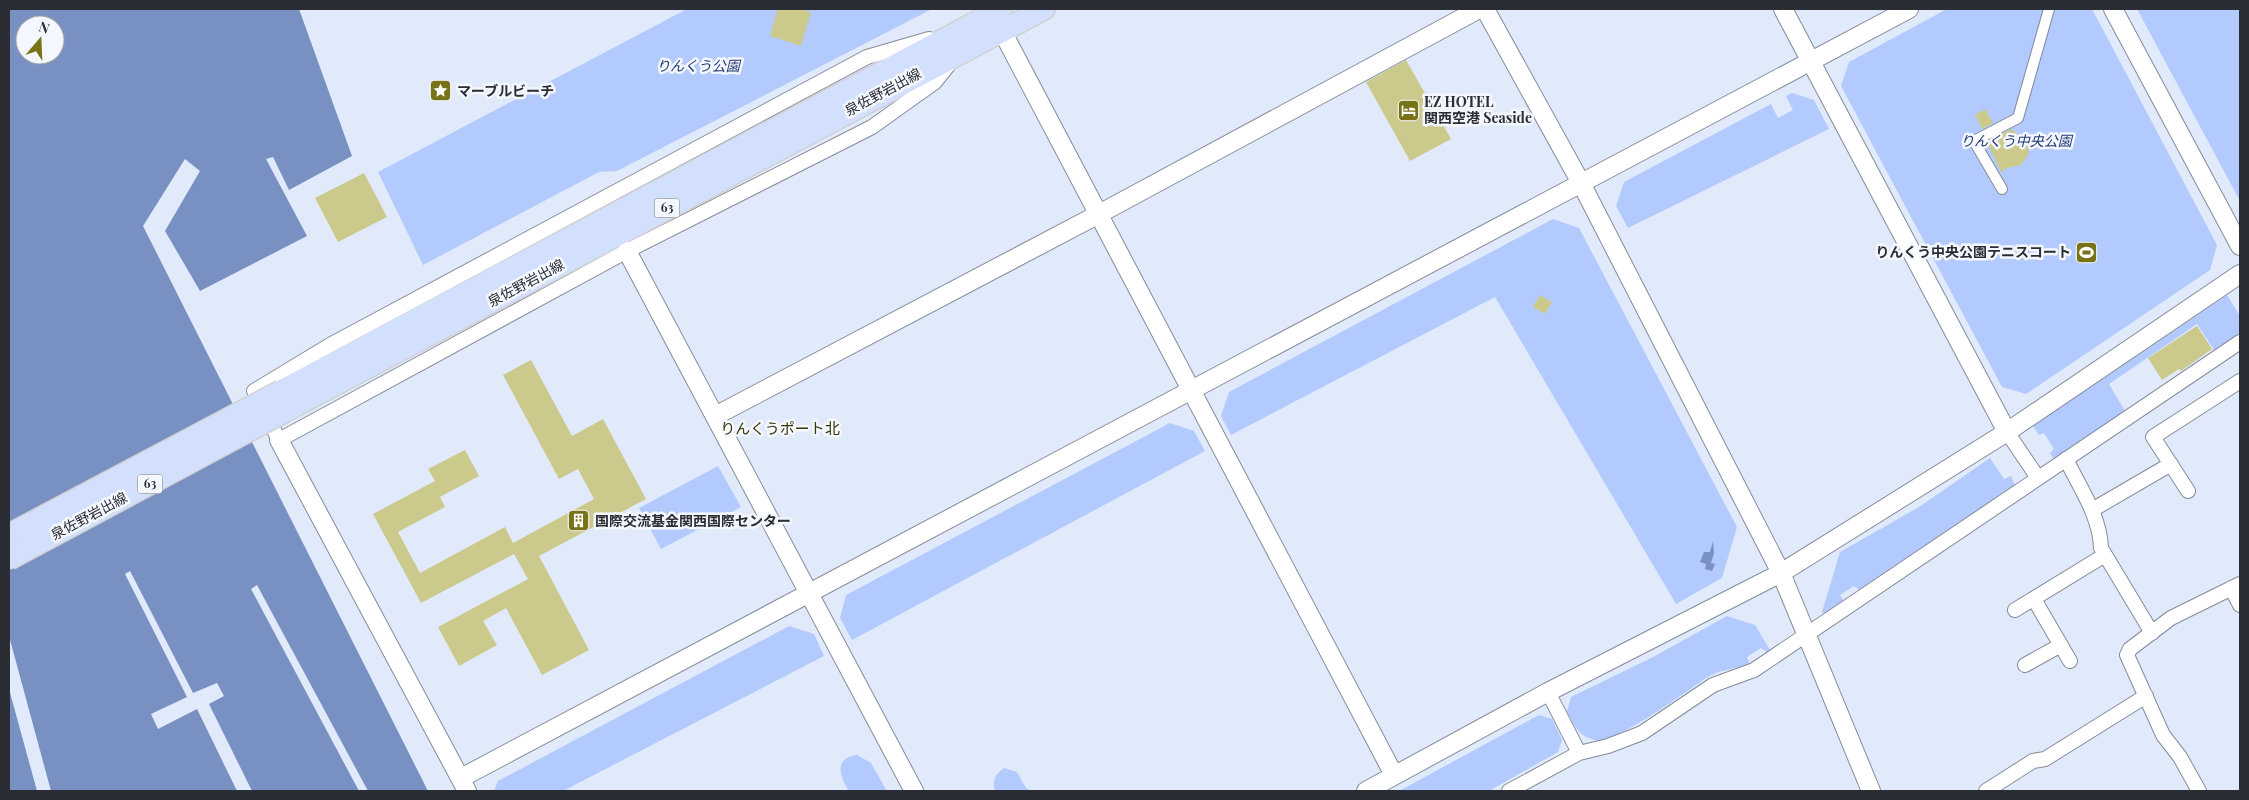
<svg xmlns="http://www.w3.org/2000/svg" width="2249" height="800" font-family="'Playfair Display','Noto Sans JP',serif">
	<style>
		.green { fill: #b2cafd }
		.water { fill: #7991c2; fill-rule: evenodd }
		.pier { fill: #e1eafb }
		.building { fill: #ccc98d }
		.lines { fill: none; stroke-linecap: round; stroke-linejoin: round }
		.pedestrian-casing { stroke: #848b9b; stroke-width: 12 }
		.minor-casing { stroke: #848b9b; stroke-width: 16 }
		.tertiary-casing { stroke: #848b9b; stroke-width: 20 }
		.primary-casing { stroke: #d0d1d2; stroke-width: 24 }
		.pedestrian { stroke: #fff; stroke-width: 10 }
		.minor { stroke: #fff; stroke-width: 14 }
		.tertiary { stroke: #fff; stroke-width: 18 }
		.primary { stroke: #d3e0fd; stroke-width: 21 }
		.primary-bridge-casing { stroke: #d0d1d2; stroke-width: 24; stroke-linecap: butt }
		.primary-bridge { stroke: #d3e0fd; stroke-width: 21 }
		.labels { text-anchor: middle; stroke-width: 5; stroke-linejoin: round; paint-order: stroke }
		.shield { fill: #f4f7fe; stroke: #676a70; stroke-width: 1 }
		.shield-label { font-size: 12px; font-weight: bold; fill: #2a2d33 }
		.park-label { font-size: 14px; font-style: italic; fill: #203975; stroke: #f4f7fe }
		.poi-label { font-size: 14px; font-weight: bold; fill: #2a2d33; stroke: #f4f7fe; text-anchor: start }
		.street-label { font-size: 14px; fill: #2a2d33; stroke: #f4f7fe }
		.neighbourhood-label { font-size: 15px; fill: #38360b; stroke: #f4f7fe }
	</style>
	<rect width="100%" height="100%" fill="#e1eafb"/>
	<path class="green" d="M687,9H932L617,171L599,172L423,265L378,172Z
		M1947,9H2092L2217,245L2210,270L2026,394L2002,387L1841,86L1849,62Z
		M2137,9H2240V201Z
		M1792,93L1814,100L1829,129L1628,228L1616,206L1624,182L1771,104L1778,118L1793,110L1786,96Z
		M1553,219L1579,228L1737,527L1722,578L1676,604L1495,297L1231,435L1221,416L1229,392Z
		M2227,295L2240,316V333L2214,350L2197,324L2109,384L2125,411L2054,459L2050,453L2054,449L2044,433L2039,435L2033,426Z
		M1170,423L1194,431L1205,451L852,640L840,618L846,595Z
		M1990,458L2004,479L2011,476L2015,485L1859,590L1854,586L1840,595L1844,601L1824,614L1822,612L1840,552L1919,507Z
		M718,466L741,507L661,549L639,508Z
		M1727,616L1755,625L1770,650L1767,652L1761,648L1747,657L1749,662L1748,665L1718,672L1706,678C1687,691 1616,744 1595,740C1579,737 1573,724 1567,711L1571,697L1653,657Z
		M789,626L814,634L824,656L563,791H494L498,781Z
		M1539,715L1552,719L1562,740L1558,752L1489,791H1399Z
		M857,755L871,763L887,791H849C840,777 833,758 857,755Z
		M1004,768L1017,772L1026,788L1031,791H995C992,781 995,774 1004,768Z"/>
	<path class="water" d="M9,9H299L352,156L289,190L273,157L266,159L307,236L200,291L165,231L200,171L185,159L143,226L428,791H9ZM25,25H55V55H25Z
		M1713,541L1714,553L1711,563L1715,564L1712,571L1705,569L1706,564L1700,562L1704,552H1710Z"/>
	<path class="pier" d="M130,571L193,693L217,683L224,696L209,704L252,791H237L197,709L158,729L151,714L187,697L125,574Z
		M257,585L368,791H359L251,589Z
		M9,636L51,791H37L9,689Z"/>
	<path class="building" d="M778,9H799L811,12L801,46L770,36Z
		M1406,60L1451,139L1410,161L1366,82Z
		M1985,109L1993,123L1982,129L1975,115Z
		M2011,129L2024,139L2029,148L2028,155L2021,165L2007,168L2001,172L1987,142Z
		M364,173L387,217L338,242L315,198Z
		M1540,295L1552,302L1545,314L1533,307Z
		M2197,326L2212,349L2181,371L2179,369L2162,380L2148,358Z
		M531,360L572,436L603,419L646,499L539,556L589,650L542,675L506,608L483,621L497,645L459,666L438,627L528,579L514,554L421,603L373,514L435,481L428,469L465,450L479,476L440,497L445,507L398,532L420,573L505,527L513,543L594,499L578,469L559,479L503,375Z"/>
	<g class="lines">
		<defs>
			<path id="pedestrian" d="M2002,189L1974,141L2018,118L2049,9"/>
			<path id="minor" d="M929,39L867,57L330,345L254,391L279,440L627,251L872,127L935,82L951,62
				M2007,432L2038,478
				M2066,459C2080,488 2100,516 2101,548L2152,633
				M2188,491L2153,437L2240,381
				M2092,510L2171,464
				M2231,588L2240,605
				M2034,599L2070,661
				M2015,610L2105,555
				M2025,665L2061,645
				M1548,692L1579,753
				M1509,791L1579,753L1608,746L1642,733L1713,685L1754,670L2240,342
				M1986,791L2033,761L2045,759L2146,696
				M2199,791L2180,757L2163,735L2127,655L2130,649L2171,618L2240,584"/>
			<path id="tertiary" d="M1485,9L1581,183L1781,573L1871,791
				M1783,9L2007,432
				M2113,9L2240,246
				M1002,31L1394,775
				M627,251L914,791
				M715,416L1099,214L1479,9
				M279,440L467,791
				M461,778L1909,9
				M1366,791L1548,692L1781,573L2007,432L2240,274"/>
			<path id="primary" d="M281,391L1001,9
				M291,408L1044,9"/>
		</defs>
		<use href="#pedestrian" class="pedestrian-casing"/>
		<use href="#minor" class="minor-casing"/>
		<use href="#tertiary" class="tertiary-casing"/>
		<use href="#primary" class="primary-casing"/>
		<use href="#pedestrian" class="pedestrian"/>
		<use href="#minor" class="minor"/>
		<use href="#tertiary" class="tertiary"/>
		<use href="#primary" class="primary"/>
		<defs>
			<path id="primary-bridge" d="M9,535L281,391
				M9,559L291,408"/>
		</defs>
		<use href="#primary-bridge" class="primary-bridge-casing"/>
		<use href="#primary-bridge" class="primary-bridge"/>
	</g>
	<defs>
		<symbol id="sight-square" viewBox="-11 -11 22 22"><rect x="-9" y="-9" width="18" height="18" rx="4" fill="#787317" stroke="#f4f7fe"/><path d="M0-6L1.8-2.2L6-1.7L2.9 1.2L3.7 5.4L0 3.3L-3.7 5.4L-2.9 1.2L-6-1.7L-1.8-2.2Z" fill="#fff"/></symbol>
		<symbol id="hotel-square" viewBox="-11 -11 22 22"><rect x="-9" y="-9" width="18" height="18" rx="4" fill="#787317" stroke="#f4f7fe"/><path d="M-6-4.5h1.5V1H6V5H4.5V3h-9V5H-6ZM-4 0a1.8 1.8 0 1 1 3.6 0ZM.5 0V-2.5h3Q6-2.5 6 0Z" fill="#fff"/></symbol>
		<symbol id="stadium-square" viewBox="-11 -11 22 22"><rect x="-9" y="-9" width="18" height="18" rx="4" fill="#787317" stroke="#f4f7fe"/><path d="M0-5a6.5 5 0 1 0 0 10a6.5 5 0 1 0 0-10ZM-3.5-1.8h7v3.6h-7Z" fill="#fff"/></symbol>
		<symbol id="building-square" viewBox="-11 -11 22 22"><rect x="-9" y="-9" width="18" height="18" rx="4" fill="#787317" stroke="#f4f7fe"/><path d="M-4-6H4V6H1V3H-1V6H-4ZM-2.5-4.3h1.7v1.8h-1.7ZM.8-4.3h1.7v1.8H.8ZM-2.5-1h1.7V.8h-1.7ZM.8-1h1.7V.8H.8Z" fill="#fff"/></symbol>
	</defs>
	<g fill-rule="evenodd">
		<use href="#sight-square" x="428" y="78" width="25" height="25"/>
		<use href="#hotel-square" x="1396" y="98" width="25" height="25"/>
		<use href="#stadium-square" x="2074" y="240" width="25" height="25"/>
		<use href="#building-square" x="566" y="508" width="25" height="25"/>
	</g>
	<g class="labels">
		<g class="shield">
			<rect x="654.5" y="198.5" width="25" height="19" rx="4"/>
			<rect x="137.5" y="474.5" width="25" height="19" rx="4"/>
		</g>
		<g class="shield-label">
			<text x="667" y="212">63</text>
			<text x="150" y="488">63</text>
		</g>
		<g class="park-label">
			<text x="698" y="71">りんくう公園</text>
			<text x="2016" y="146">りんくう中央公園</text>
		</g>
		<g class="poi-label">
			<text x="457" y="96">マーブルビーチ</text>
			<text x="1424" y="107">EZ HOTEL<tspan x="1424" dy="16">関西空港 Seaside</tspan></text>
			<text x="2071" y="257" text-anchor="end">りんくう中央公園テニスコート</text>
			<text x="595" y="526">国際交流基金関西国際センター</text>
		</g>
		<g class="street-label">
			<text transform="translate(883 92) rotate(-28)" y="5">泉佐野岩出線</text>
			<text transform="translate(526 283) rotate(-28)" y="5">泉佐野岩出線</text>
			<text transform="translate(89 516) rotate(-28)" y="5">泉佐野岩出線</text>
		</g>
		<g class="neighbourhood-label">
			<text x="780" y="434">りんくうポート北</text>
		</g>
	</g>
	<rect width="2249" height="800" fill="none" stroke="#2a2d33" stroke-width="20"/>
	<g transform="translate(40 40) rotate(19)"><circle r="24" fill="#f4f7fe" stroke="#a3a6ad"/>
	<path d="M0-4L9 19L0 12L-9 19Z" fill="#787317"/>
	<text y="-8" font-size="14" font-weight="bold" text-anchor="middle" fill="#2a2d33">N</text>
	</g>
</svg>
